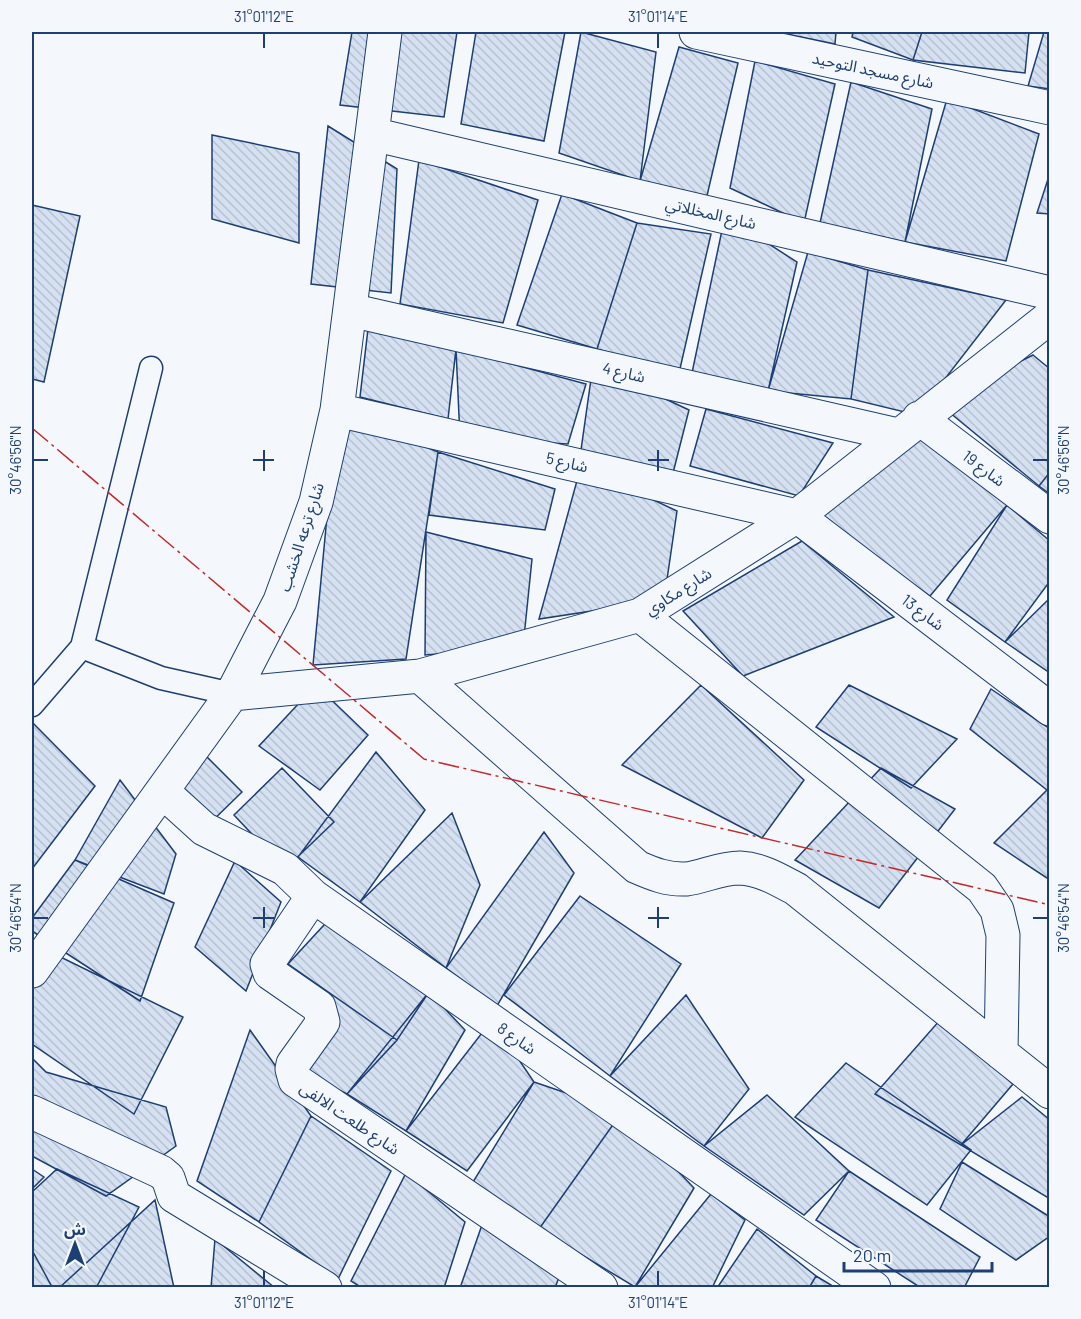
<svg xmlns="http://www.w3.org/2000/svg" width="1081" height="1319" font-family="Barlow,'Noto Sans Arabic',sans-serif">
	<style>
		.building { fill: url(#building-back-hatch); stroke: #1d3f73; stroke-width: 1.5 }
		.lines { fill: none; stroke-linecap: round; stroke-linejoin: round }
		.lane-casing { stroke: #1d3f73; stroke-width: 25 }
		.street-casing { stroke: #1d3f73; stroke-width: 35 }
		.lane { stroke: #f4f7fb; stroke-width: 22 }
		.street { stroke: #f4f7fb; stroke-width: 33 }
		.power { stroke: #c62828; stroke-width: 1.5; stroke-dasharray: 21 4.5 3 4.5; stroke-linecap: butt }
		.ticks { fill: none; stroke: #1d3f73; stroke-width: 2 }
		.labels { text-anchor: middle; stroke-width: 4.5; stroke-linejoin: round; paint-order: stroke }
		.street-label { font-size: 16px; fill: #1d3f73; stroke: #f4f7fb }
		.neatline { fill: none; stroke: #1d3f73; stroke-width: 2 }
		.ticks-label { font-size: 15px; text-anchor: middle; fill: #1d3f73 }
	</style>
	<defs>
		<pattern id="building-back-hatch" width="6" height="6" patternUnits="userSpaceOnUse" patternTransform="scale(1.5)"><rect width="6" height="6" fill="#d5e0f0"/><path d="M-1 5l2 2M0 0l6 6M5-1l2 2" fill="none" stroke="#b6c1d1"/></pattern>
	</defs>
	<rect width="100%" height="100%" fill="#f4f7fb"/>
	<path class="building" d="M352,32H457L444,117L340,105Z
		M476,32H565L544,141L461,124Z
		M581,32L656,52L640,181L559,153Z
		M777,32H836L835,44Z
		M853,32H922L913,60L852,37Z
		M922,32H1029L1025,73L913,60Z
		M1044,32H1050V89L1028,86Z
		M679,47L738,63L706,200L640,181Z
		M755,61L835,84L804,223L730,188Z
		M851,82L932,109L905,242L820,223Z
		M947,99L1039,134L1006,261L905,242Z
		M328,126L397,169L391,293L311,284Z
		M212,135L299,153V243L212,219Z
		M419,160L538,200L503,323L400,304Z
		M1050,173V214L1037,213Z
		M562,194L637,223L597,349L517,325Z
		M32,205L80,216L44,382L32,379Z
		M725,216L797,262L768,391L689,387Z
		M637,223L711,234L679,373L597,349Z
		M808,252L868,270L851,399L768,391Z
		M868,270L1006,300L917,415L851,399Z
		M368,329L456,349L448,419L360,397Z
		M456,349L586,384L568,444L460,438Z
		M1033,355L1050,369V472L1039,486L938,403Z
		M593,365L689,410L673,473L581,450Z
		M706,409L833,443L799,496L690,466Z
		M337,410L438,452L406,659L313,665Z
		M917,436L1007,505L930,596L818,517Z
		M438,452L555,489L545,530L429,515Z
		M581,466L677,511L664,600L539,619Z
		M1050,472V494L1039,486Z
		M1007,505L1050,541V581L1005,642L947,600Z
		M426,532L532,559L523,647L425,655Z
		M802,541L894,617L743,676L683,611Z
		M1050,598V673L1005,642Z
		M316,685L368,735L320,790L259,746Z
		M701,685L804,780L762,838L622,765Z
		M849,685L957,739L911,788L816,727Z
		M991,689L1050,729V787L1047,790L970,729Z
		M32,722L95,786L32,869Z
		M198,748L242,792L204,829L160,786Z
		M376,752L425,810L360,902L298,857Z
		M282,768L334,822L285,869L234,815Z
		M881,768L955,809L879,908L795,860Z
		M120,780L176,854L164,894L75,860Z
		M1047,790L1050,792V880L994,843Z
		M452,813L480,885L446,968L360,902Z
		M544,832L574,873L497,1006L446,968Z
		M75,860L174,903L140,1001L32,931V918Z
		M235,861L281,902L246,991L195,947Z
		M580,896L681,964L610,1076L504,995Z
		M336,912L429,992L397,1040L288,964Z
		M32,943L183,1017L134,1114L32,1044Z
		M324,989L397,1040L347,1094L279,1061Z
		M429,992L465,1030L406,1131L347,1094Z
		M686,995L749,1089L704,1146L610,1076Z
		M492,1020L534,1082L467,1171L406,1131Z
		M940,1020L1013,1084L961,1145L875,1094Z
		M250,1030L311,1116L259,1222L197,1181Z
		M32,1058L46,1072L166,1107L176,1146L106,1196L32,1156Z
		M846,1063L971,1150L927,1205L795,1117Z
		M534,1082L622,1112L539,1229L473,1182Z
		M767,1095L849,1171L804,1215L704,1146Z
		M1022,1097L1050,1120V1199L961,1145Z
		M622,1112L694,1188L635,1287L539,1229Z
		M311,1116L391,1171L338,1279L259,1222Z
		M962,1162L1050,1217V1236L1016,1260L940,1209Z
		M32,1169L44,1177L32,1189Z
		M57,1169L139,1207L96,1288L52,1287L32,1250V1192Z
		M849,1171L980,1257L964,1288H921L816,1220Z
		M406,1173L465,1222L444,1288H362L351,1281Z
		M711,1194L745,1220L712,1288L635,1287Z
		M155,1200L174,1288H59Z
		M483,1222L559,1277L555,1288H460Z
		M757,1229L816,1276L809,1288H717Z
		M215,1239L275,1288H211Z
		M32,1250L52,1287L51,1288H32Z
		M816,1276L836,1288H809Z"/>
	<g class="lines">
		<defs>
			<path id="lane" d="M82,647L161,678L232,694
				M32,705L82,647L151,368"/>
			<path id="street" d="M696,32L1050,108
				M372,134L1050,293
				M350,310L898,435
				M337,410L797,516L1050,709
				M919,418L1050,517
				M640,615L982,888L997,910L1003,935L1001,1053
				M420,676L637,867C653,874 668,880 686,879C703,877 720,868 740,868C761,869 779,880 796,889L1050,1092
				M232,694L420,676L640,615L797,516L1050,317
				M162,791L204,829L285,869L313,896L874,1288
				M313,896L267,964L270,973L319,1007L323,1022L293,1064L292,1069L295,1080L601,1288
				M32,971L232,694L280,601L316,502L337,410L385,32
				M32,1112L161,1172L168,1178L174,1196L325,1288"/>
		</defs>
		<use href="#lane" class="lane-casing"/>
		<use href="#street" class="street-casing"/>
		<use href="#lane" class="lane"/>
		<use href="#street" class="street"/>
		<path class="power" d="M32,428L424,759L1050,905"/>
	</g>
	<path class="ticks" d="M264,33V48M658,33V48M264,450V471M658,450V471M33,460H48M253,460H274M648,460H669M1033,460H1048M264,907V928M658,907V928M33,918H48M253,918H274M648,918H669M1033,918H1048M264,1271V1286M658,1271V1286"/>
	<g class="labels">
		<g class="street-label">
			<text transform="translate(873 70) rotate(12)" y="6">شارع مسجد التوحيد</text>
			<text transform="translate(711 213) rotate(13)" y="6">شارع المخللاتي</text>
			<text transform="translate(624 372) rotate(13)" y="6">شارع 4</text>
			<text transform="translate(567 462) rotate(13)" y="6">شارع 5</text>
			<text transform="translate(984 468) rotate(37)" y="6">شارع 19</text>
			<text transform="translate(301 537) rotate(-72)" y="6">شارع ترعه الخشب</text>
			<text transform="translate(678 591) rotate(-32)" y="6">شارع مكاوي</text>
			<text transform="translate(923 612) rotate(37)" y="6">شارع 13</text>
			<text transform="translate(517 1038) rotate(35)" y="6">شارع 8</text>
			<text transform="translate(350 1118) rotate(34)" y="6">شارع طلعت الالفى</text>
		</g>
	</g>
	<rect width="1081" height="1319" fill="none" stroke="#f4f7fb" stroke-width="66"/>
	<g transform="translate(75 1244)" stroke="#f4f7fb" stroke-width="4.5" paint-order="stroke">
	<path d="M0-4.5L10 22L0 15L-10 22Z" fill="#1d3f73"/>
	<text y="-9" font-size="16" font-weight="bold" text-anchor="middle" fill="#1d3f73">ش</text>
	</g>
	<path d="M844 1262v9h148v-9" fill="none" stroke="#1d3f73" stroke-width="3"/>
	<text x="853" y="1262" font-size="18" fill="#1d3f73" stroke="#f4f7fb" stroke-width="4.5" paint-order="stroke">20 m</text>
	<rect x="33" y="33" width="1015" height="1253" class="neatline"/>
	<g class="ticks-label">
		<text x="264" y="22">31°01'12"E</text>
		<text x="658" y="22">31°01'14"E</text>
		<text transform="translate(16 460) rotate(-90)" y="5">30°46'56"N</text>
		<text transform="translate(1064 460) rotate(-90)" y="5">30°46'56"N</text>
		<text transform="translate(16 918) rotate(-90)" y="5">30°46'54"N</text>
		<text transform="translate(1064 918) rotate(-90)" y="5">30°46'54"N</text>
		<text x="264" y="1308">31°01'12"E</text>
		<text x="658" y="1308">31°01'14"E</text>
	</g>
</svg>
